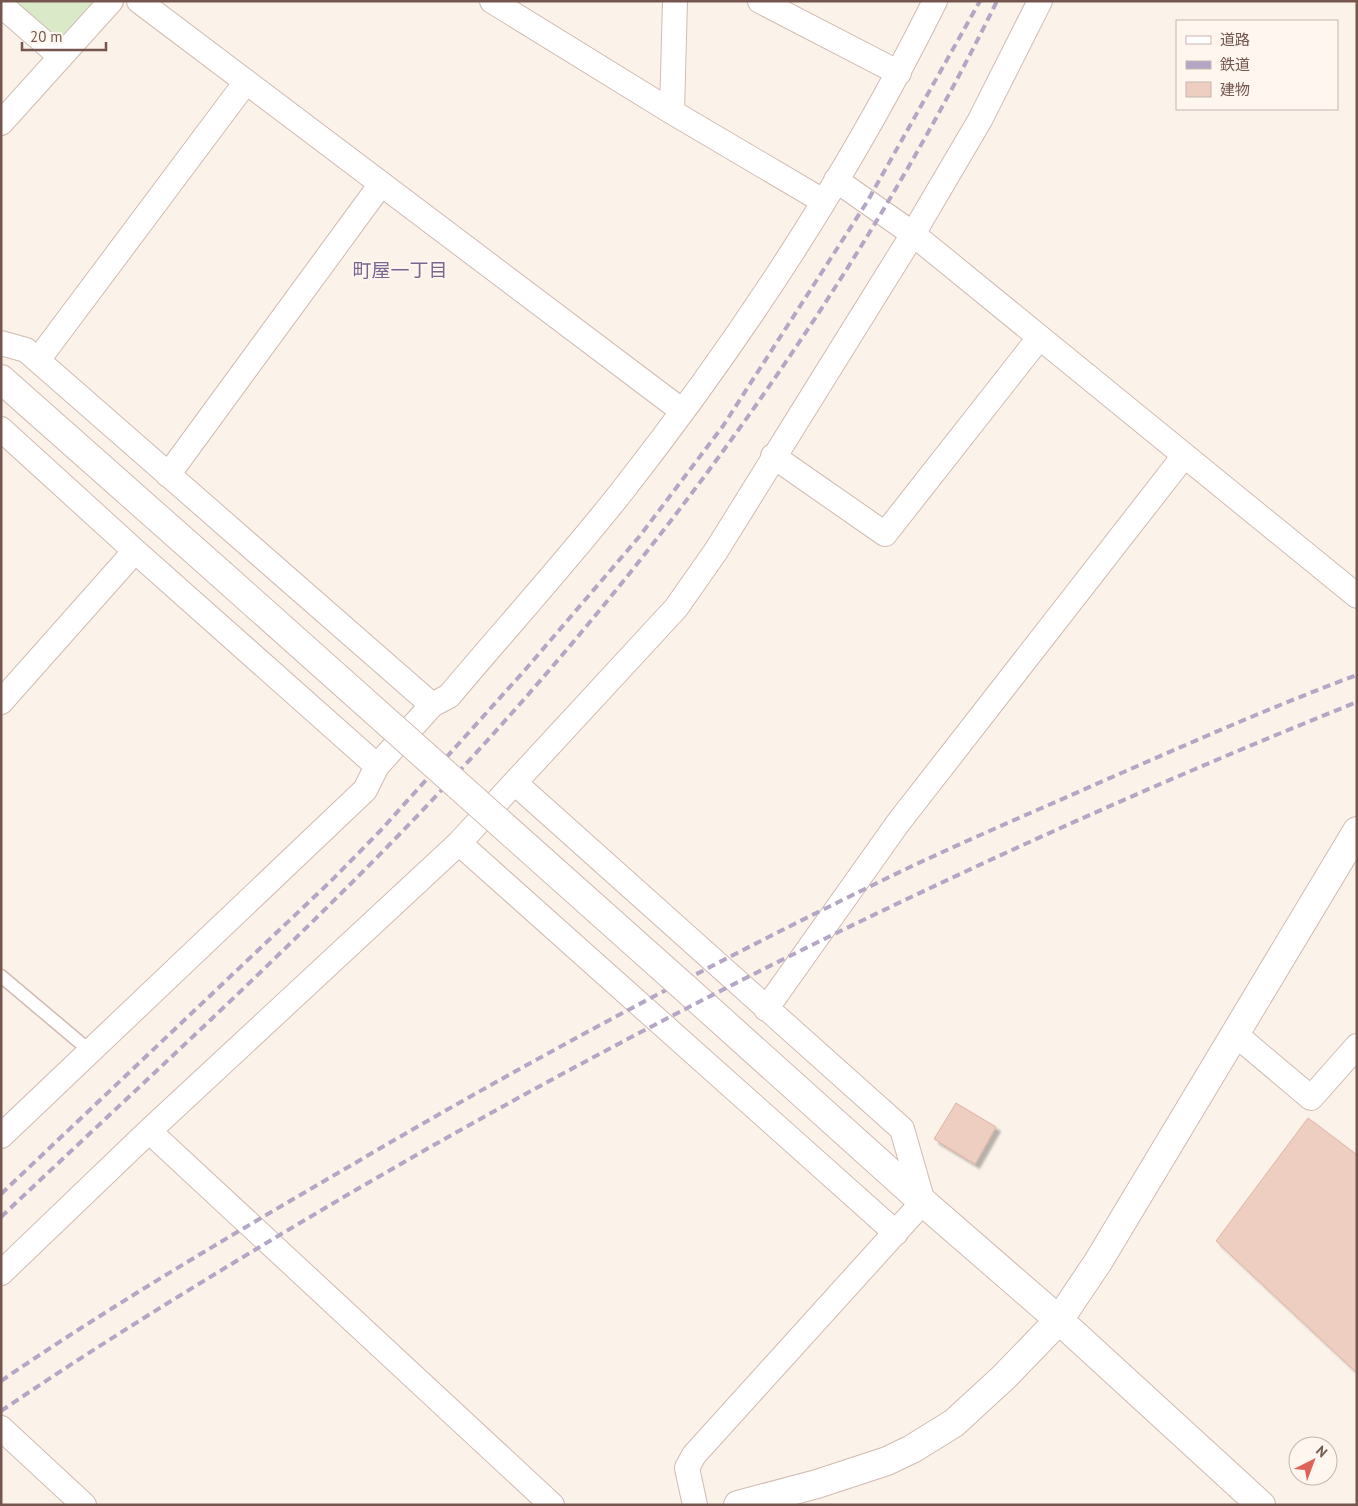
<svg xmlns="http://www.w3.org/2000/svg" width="1358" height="1506" font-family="'PT Sans','Noto Sans JP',sans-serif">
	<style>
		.green { fill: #dae9c8 }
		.building { fill: #efcec2; stroke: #e1b3a3; filter: url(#shadow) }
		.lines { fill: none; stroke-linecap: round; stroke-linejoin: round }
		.service-casing { stroke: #cfbbb2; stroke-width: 15 }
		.minor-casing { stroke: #cfbbb2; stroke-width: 26 }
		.tertiary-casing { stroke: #cfbbb2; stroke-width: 30 }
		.service { stroke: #fff; stroke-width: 12 }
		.minor { stroke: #fff; stroke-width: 24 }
		.tertiary { stroke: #fff; stroke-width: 28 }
		.rail { stroke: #b3a7c5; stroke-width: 4; stroke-dasharray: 8 5; stroke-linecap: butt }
		.tertiary-bridge-casing { stroke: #cfbbb2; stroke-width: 30; stroke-linecap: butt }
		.tertiary-bridge { stroke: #fff; stroke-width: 28 }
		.labels { text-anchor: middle; stroke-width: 4; stroke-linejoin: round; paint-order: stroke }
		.neighbourhood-label { font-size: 19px; fill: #7c6690; stroke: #fef6ef }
	</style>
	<defs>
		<filter id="shadow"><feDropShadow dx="4.5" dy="4.5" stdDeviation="1" flood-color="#0004"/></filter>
	</defs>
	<rect width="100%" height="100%" fill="#fbf2e9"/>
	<path class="green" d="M1,1H111L61,57Z"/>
	<path class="building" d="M956,1103L996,1127L975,1164L934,1139Z
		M1308,1118L1357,1155V1373L1216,1241Z"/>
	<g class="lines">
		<defs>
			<path id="service" d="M1,976L90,1051"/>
			<path id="minor" d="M139,1L681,410
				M492,1L672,112L823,201
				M760,1L899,73
				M1,5L61,57
				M672,112L675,1
				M1,123L111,1
				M836,180L913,234L1357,596
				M1,343L26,350L432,705L449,696C507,627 567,561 623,490C742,338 849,174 935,1
				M38,360L246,82
				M1,429L135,551L377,766
				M773,456L885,534L1039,338
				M168,475L381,184
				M1,702L135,551
				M515,783L902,1129L923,1202L694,1455L687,1468L695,1505
				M459,843L896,1233
				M766,1009L898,823L1184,456
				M1235,1034L1311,1098L1357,1046
				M149,1131L552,1505
				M1,1136L365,790L377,766L432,705
				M1,1273L149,1131L459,843L676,608L716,551L913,234L980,120L1040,1
				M1,1428L84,1505"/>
			<path id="tertiary" d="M1,379L220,573
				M684,987L923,1202L1059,1320L1261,1505
				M738,1505L817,1484L887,1461L912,1449L954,1423L1004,1377L1059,1320L1098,1262L1357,831"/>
		</defs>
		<use href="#service" class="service-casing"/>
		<use href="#minor" class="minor-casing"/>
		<use href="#tertiary" class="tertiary-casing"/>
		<use href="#service" class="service"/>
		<use href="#minor" class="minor"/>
		<use href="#tertiary" class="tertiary"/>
		<path class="rail" d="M1,1194L331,881L381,830L525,670L639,537L723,426L867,202L980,1
			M1,1217C132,1093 265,972 391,843C630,598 846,309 997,1
			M1,1381C115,1303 235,1233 355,1163C525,1063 699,970 877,883C948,848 1022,817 1094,785C1181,747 1268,708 1357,675
			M1,1411C116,1333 235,1261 354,1191C676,1003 1011,841 1357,702"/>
		<defs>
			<path id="tertiary-bridge" d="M220,573L684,987"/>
		</defs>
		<use href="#tertiary-bridge" class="tertiary-bridge-casing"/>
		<use href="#tertiary-bridge" class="tertiary-bridge"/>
	</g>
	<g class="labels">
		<g class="neighbourhood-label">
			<text x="400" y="277">町屋一丁目</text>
		</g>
	</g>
	<rect width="1358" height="1506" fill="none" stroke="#75564e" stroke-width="5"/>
	<rect x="1176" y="20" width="162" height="90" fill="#fef6ef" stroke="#c7b6af"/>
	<rect x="1186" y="36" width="25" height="8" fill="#ffffff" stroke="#c7b6af"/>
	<text x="1220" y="45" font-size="15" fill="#75564e">道路</text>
	<rect x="1186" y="61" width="25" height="8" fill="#b3a7c5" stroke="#c7b6af"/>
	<text x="1220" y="70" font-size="15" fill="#75564e">鉄道</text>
	<rect x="1186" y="82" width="25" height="15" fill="#efcec2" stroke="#c7b6af"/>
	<text x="1220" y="95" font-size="15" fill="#75564e">建物</text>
	<g transform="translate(1313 1461) rotate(42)"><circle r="24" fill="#fef6ef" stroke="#c7b6af"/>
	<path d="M0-4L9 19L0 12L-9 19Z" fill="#de6256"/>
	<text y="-8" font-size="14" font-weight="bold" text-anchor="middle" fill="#75564e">N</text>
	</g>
	<path d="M22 42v8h84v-8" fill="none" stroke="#75564e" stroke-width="2.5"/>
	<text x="30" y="42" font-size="15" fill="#75564e" stroke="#fef6ef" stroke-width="4" paint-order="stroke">20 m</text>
</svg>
